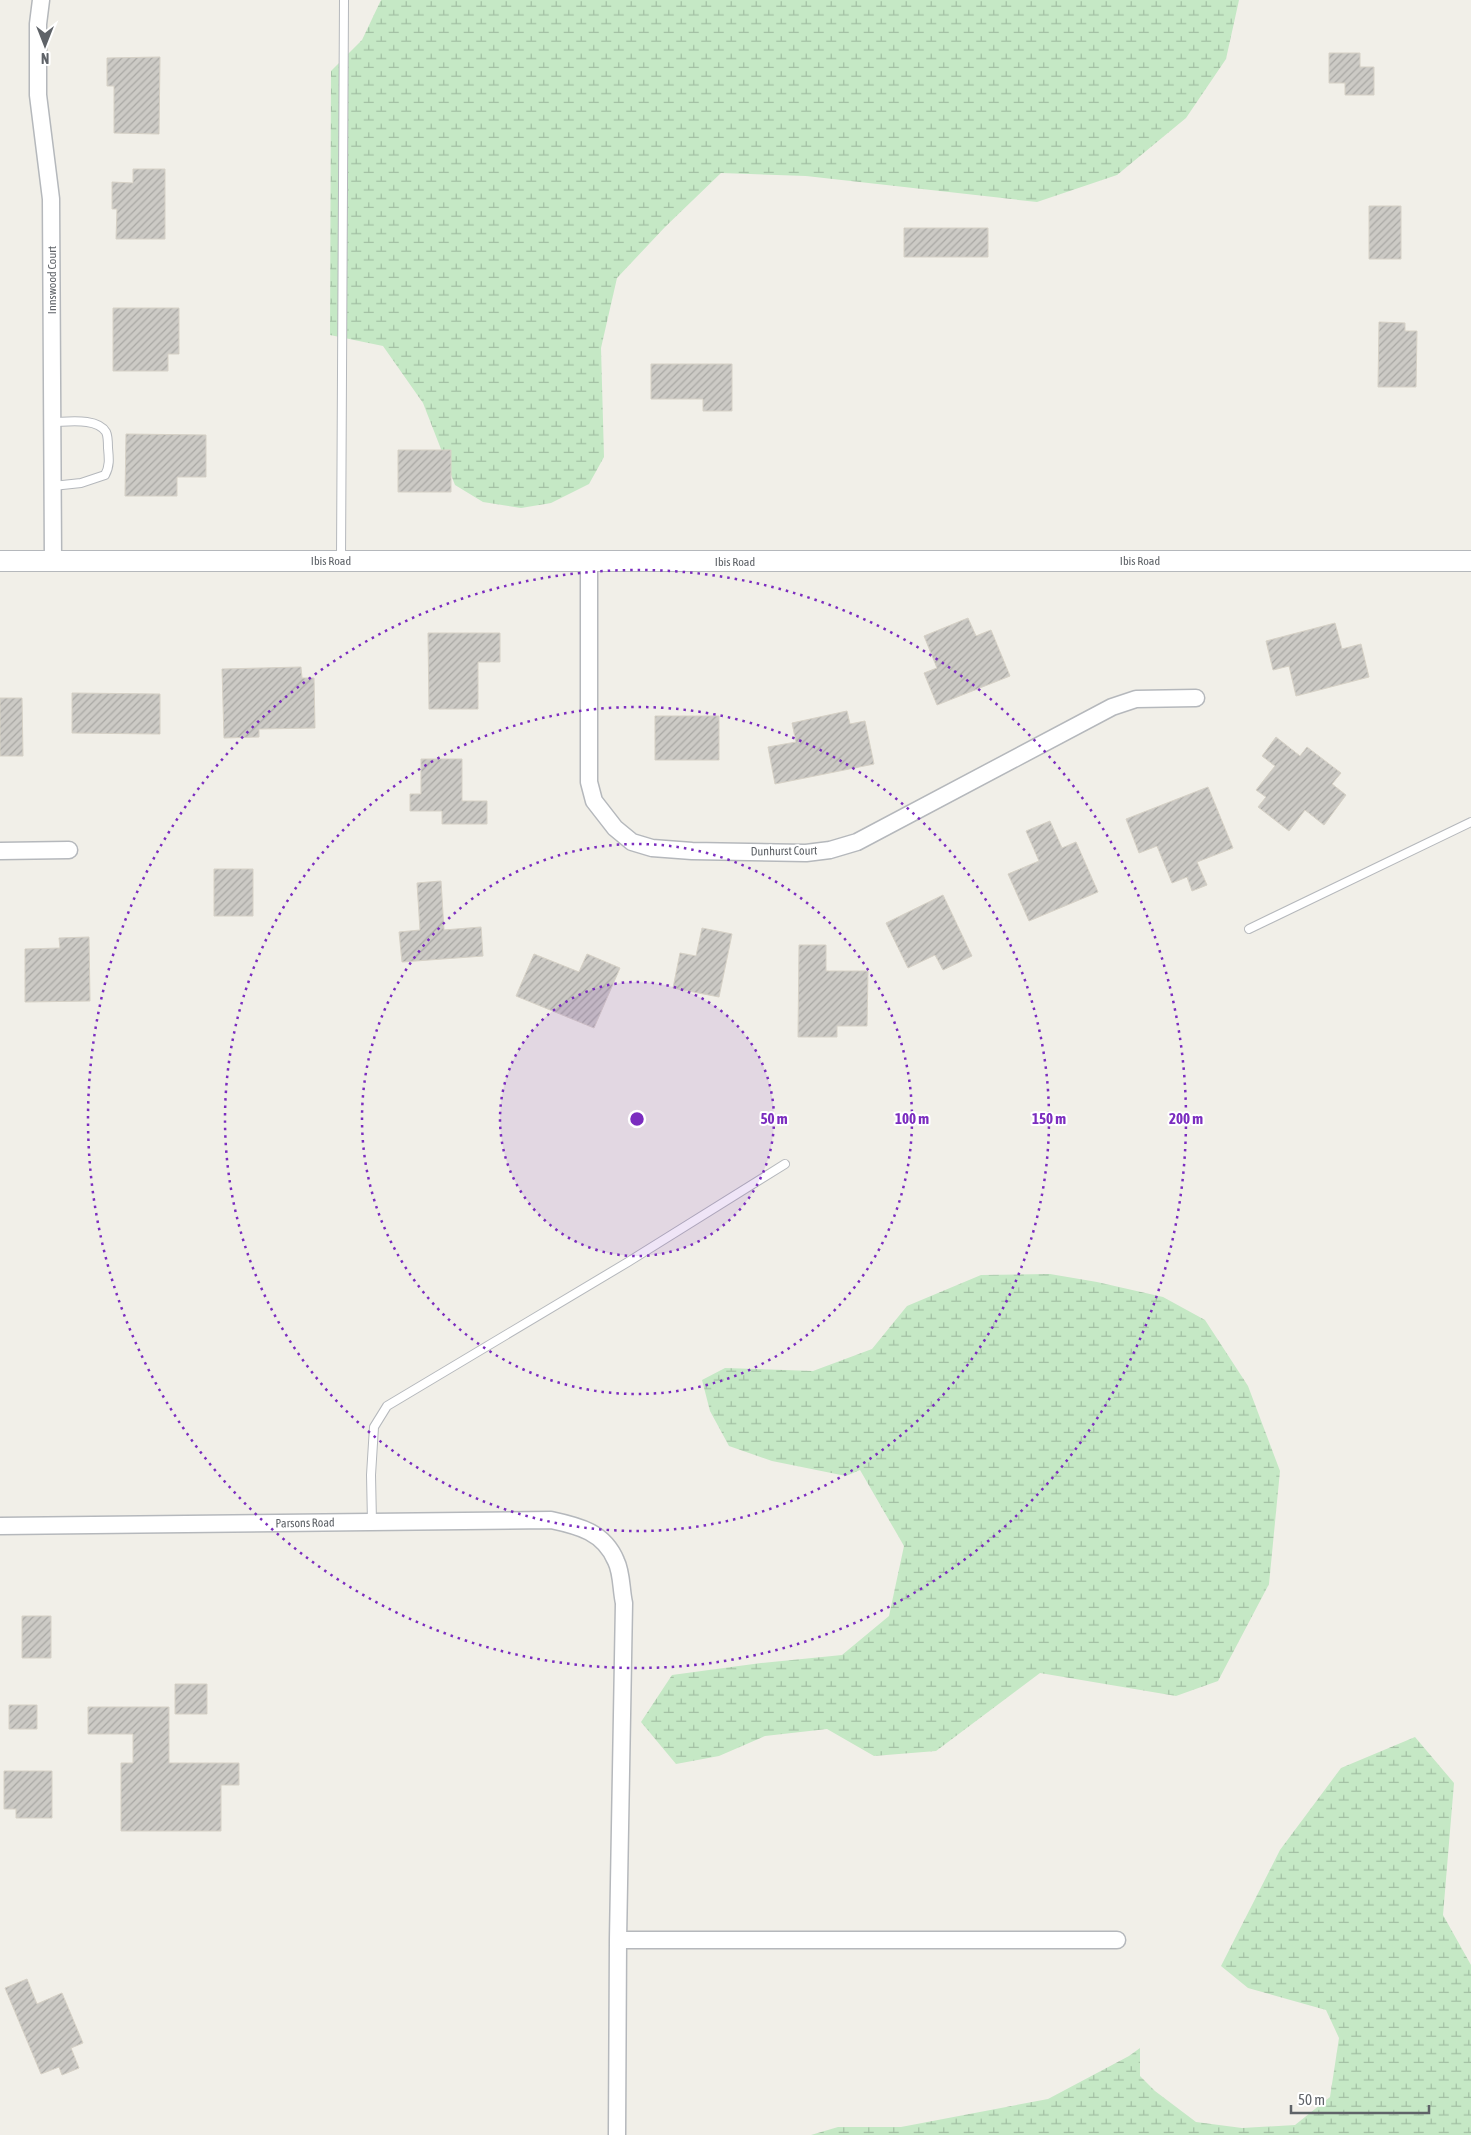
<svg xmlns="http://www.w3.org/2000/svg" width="1471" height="2135" font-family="'Asap Condensed',sans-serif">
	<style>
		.wetland { fill: url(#wetland-marsh) }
		.building { fill: url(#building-hatch); stroke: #d6d1c6 }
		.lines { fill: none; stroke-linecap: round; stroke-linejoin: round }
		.service-casing { stroke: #b5b8bc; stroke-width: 10 }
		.minor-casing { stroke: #b5b8bc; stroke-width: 19 }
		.tertiary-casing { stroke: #b5b8bc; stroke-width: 22 }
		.service { stroke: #fff; stroke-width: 8 }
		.minor { stroke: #fff; stroke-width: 16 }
		.tertiary { stroke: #fff; stroke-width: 20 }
		.ring { fill: none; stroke: #7b2cbf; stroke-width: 2.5; stroke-dasharray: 2.5 5 }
		.labels { text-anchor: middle; stroke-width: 4; stroke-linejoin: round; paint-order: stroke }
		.street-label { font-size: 12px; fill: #5f6368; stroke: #fff }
		.centre { fill: #7b2cbf; stroke: #fff; stroke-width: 2.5 }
		.ring-label { font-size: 15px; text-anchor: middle; font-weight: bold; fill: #7b2cbf; stroke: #fff; stroke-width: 4; stroke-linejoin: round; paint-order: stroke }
	</style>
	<defs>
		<pattern id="wetland-marsh" width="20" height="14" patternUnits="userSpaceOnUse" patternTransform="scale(1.25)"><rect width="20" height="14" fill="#c5e8c5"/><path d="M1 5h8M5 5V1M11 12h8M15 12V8" fill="none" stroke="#a3c0a4"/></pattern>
		<pattern id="building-hatch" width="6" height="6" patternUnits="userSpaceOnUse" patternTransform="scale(1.25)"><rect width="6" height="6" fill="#cccac5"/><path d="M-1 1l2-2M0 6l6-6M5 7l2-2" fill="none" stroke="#a9a8a4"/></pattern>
	</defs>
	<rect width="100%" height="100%" fill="#f1efe8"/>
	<path class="wetland" d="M381,0H1239L1226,59L1186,118L1117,175L1037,202L806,176L721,173L665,227L617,278L601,348L604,457L589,484L551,503L521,508L483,502L455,485L423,403L383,346L330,335L331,71L362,40Z
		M1050,1274L1097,1282L1163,1297L1205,1320L1248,1386L1280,1471L1269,1584L1218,1681L1176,1696L1040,1673L936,1751L874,1756L827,1729L765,1736L719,1756L676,1764L641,1722L672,1675L761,1663L842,1655L889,1616L904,1546L860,1470L846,1476L772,1461L729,1446L710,1411L702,1380L725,1368L813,1371L872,1349L907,1306L981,1275Z
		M1415,1737L1454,1783L1443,1915L1471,1965V2135H811L838,2127H901L1048,2099L1129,2056L1140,2048V2076L1155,2091L1196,2122L1242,2128L1295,2125L1330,2097L1339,2038L1326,2010L1248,1988L1221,1966L1280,1850L1341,1768Z"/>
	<path class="building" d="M1329,53H1360V67H1374V95H1345V83H1329Z
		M160,57L159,134L114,133V86H107V58Z
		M133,169H165V239H116L117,209H112V182L133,183Z
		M1369,206H1401V259H1369Z
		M904,228H988V257H904Z
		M113,308H179V354H168V371H113Z
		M1379,322L1405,323V331H1417L1416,387H1378Z
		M651,364H732V411H703V399H651Z
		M126,434L206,435V477H177V496H125Z
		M398,450H451V492H398Z
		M968,618L976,636L991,630L1010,676L937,705L924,673L937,668L924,636Z
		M1335,623L1342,649L1361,644L1369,677L1296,696L1289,666L1273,670L1266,641Z
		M428,633H500V662H478V709H429Z
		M301,667L302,678H314L315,728L259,729V737L224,738L222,669Z
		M72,693L160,694V734L72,733Z
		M0,698H22L23,756H0Z
		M847,711L850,724L865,721L874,764L775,784L768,747L796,742L792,723Z
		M655,716H719V760H655Z
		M1276,737L1300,756L1307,747L1341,773L1332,784L1346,795L1324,825L1305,810L1289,831L1258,807L1266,797L1256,790L1275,766L1262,756Z
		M421,759H462V801H487V824H442V811H410V794H421Z
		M1208,787L1233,848L1197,862L1207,885L1192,891L1187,877L1172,883L1157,846L1139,853L1126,819Z
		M1050,821L1062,848L1076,842L1098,892L1029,921L1008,874L1039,861L1026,831Z
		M214,869H253V916H214Z
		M441,881L444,930L481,927L483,956L402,962L399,932L420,930L417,883Z
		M943,895L972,956L943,970L935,955L908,968L886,923Z
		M702,928L732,934L719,997L673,988L680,953L696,956Z
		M89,937L90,1001L25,1002V949L60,948L59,938Z
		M799,945H826V971H868L867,1026H837V1037H798Z
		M534,954L579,972L587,954L620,968L594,1028L516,996Z
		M22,1616H51V1658H22Z
		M175,1684H207V1714H175Z
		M9,1705H37V1729H9Z
		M88,1707H169V1763H239V1785H221V1831H121V1763H133V1734H88Z
		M4,1771H52V1818H16V1809H4Z
		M27,1979L37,2004L62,1993L83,2043L71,2048L79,2068L62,2075L59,2067L41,2074L5,1988Z"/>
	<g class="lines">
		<defs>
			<path id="service" d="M52,422C67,422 97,417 106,432C108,436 108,443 108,448C109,458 110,466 105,475L81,483L53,486
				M341,559L344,0
				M1249,929L1471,822
				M372,1522L371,1475L374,1427L387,1406L628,1262L785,1164"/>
			<path id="minor" d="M41,0L38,24V95L51,199L53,561
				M589,562V782L594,801L615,828L632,842L652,848L692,851L806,853L830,850L857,842L1112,707L1136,699L1196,698
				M0,851L69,850
				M0,1526L551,1520C579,1526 604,1532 616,1561C622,1573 621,1590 624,1603L618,1940L617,2135
				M618,1940H1117"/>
			<path id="tertiary" d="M0,561H1471"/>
		</defs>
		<use href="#service" class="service-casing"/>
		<use href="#minor" class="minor-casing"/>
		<use href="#tertiary" class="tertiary-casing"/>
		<use href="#service" class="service"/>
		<use href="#minor" class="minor"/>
		<use href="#tertiary" class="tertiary"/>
	</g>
	<circle cx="637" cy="1119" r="137" fill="#7b2cbf" fill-opacity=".12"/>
	<g class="ring">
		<circle cx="637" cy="1119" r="137"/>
		<circle cx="637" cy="1119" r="275"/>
		<circle cx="637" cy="1119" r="412"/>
		<circle cx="637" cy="1119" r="549"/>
	</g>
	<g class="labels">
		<g class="street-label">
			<text transform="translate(52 280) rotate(-90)" y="4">Innswood Court</text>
			<text x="331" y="565">Ibis Road</text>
			<text x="1140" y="565">Ibis Road</text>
			<text x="735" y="566">Ibis Road</text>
			<text transform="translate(784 851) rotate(-1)" y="4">Dunhurst Court</text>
			<text transform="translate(305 1523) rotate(-1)" y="4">Parsons Road</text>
		</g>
	</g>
	<circle cx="637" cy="1119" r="8" class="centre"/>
	<g class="ring-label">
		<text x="774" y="1124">50 m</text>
		<text x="912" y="1124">100 m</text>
		<text x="1049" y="1124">150 m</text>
		<text x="1186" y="1124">200 m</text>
	</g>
	<g transform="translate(45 45) rotate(180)" stroke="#ffffff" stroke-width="4" paint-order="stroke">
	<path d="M0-4L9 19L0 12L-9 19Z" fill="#5f6368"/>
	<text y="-8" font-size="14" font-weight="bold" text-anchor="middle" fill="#5f6368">N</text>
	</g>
	<path d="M1291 2105v8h138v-8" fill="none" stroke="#5f6368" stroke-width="2.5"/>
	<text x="1298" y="2105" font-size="15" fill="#5f6368" stroke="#ffffff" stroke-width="4" paint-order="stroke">50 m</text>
</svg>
